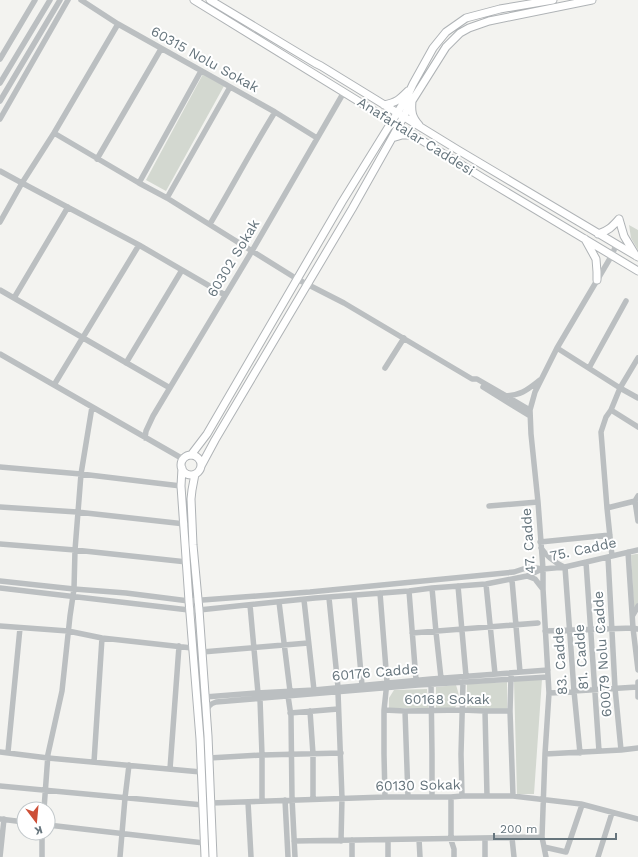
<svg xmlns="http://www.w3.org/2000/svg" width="638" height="857" font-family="'Work Sans',sans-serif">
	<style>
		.green { fill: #d3d8d0 }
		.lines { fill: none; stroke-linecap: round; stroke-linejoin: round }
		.major-casing { stroke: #afb3b6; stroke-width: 9 }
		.minor { stroke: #bbbfc1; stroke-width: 5.5 }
		.major { stroke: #fff; stroke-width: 7 }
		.labels { text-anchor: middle; stroke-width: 4; stroke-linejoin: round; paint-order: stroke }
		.street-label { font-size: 14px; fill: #66757d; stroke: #fff }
	</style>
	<rect width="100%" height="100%" fill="#f3f3f0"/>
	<path class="green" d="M203,74L224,86L166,191L146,180Z
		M629,225L638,230V250L631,238Z
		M636,554H638V603L634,611L631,555Z
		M542,679L534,794H517L514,681Z
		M507,682V709H467V684Z
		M456,685C459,695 461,698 455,708L436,709V687Z
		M427,689L428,708H389V698L394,690Z"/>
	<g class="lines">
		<defs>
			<path id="major" d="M194,0L483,178L638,271
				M210,0L315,63L321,66L458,150L638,257
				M412,101C411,112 412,117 419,125
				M384,105C397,102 399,100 408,91
				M392,138L402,135H414
				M619,219L624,236L636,256
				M598,234C608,231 612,227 619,219
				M585,239L596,259L597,272V280
				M181 465a10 10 0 1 1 20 0a10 10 0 1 1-20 0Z
				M191,455L207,434L342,202L407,97L413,84L433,48L446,32L466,18L500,9L553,0
				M201,466L215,440L352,209L392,138L412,101L446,47L460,33L469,28L489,21L592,0
				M182,468L181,486L189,601L200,739L205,857
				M195,474L192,490L191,499L193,545L199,610L208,736L213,857"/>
		</defs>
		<use href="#major" class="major-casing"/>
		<path class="minor" d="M81,0L118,24L275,112L317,138
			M0,59L35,0
			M0,83L50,0
			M0,101L60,0
			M0,119L68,0
			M54,133L139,183L167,198L297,279L344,303L472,379H477L530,410
			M97,159L161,49
			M0,171L22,183L139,245L225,295
			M139,183L201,71
			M167,198L230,87
			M0,222L22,183L54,133L118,24
			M210,224C232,187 252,149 275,112
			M0,290L170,388
			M14,298L68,207
			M557,348L620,388L638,398
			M0,354L183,459
			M126,363L182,270
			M385,368L404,338
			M589,368L626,301
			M54,385L139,245
			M483,387L530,416
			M505,396C522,395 527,390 540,380
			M611,410L638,427
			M145,438L146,431L153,416L252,251L344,92
			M0,467L81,474L181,486
			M638,496L635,501L638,521
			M489,506L538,502
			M0,507L77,512L185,524
			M607,508L635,501
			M540,542L610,535
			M0,544L75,550L187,562
			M541,548C547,557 554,562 564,567
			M628,552L633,628L638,670
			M612,556L607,508L601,432L606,417L611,410L620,388L638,358
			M608,557L615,688L621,750
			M586,562L599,751
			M565,567L574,691L580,753
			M527,576L535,579L542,588
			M512,580L520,672
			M0,581L74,589L126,593L189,601L310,592L514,572L529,567L543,569L565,567L638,550
			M486,584L495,674
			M458,586L466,676
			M0,588L189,610H199L315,598L409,591L432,588L486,584L527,576L542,569
			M432,588L436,632L441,678
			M409,591L416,680
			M380,593L387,682L384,710V754L385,797
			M354,596L362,685
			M329,598L338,687V692L342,798L341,841
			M304,600L314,690
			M279,602L290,691L288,696L291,716L292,798L295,857
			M250,605L258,693L260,699L262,755V801
			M633,615L638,606
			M0,626L68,631L102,638L192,648
			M545,631L633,628L638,629
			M412,633L538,623
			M202,652L308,643
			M511,677L510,711L513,796
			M431,682L432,754V797
			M638,682V697
			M574,691L637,687
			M549,693L574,692
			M205,697L257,693L314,690L431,679L548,670
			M384,710L405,711L462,710L485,711H510
			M310,711L313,754V799
			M405,711L408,797
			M485,711L487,796
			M206,712C208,706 210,704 216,702L418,685L548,677
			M290,713L338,709
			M0,752L48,758L201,772
			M8,752L20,628
			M545,754L621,750L638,748
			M209,758L262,755L341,753
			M94,762L102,638
			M170,769L179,646
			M0,786L203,805
			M462,796L461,754L463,682
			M451,797V840L454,849V857
			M285,800L288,857
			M248,802L251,857
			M211,803L385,797H451L462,796H513L581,804L638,819
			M44,809L48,754L62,691L70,616L74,589L75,550L81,474L92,407
			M0,819L24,822
			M48,825L204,843
			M485,838V857
			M512,838L514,857
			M419,839L420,857
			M352,840V857
			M388,840V857
			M294,841L542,837
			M544,847L566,852L582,805
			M0,857L4,819
			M42,857V833
			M120,857L125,798L129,765
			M546,857L542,837L545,754L549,693L543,589V569L538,502L531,434L530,410L535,392L557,348L612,255L616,245
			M598,857L612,813"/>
		<use href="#major" class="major"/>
	</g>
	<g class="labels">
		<g class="street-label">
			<text transform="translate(205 59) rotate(29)" y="5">60315 Nolu Sokak</text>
			<text transform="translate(416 136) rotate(32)" y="5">Anafartalar Caddesi</text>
			<text transform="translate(233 258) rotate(-59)" y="5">60302 Sokak</text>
			<text transform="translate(528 541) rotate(-94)" y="5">47. Cadde</text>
			<text transform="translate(583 549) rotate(-12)" y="5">75. Cadde</text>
			<text transform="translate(602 654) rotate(-94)" y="5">60079 Nolu Cadde</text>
			<text transform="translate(581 657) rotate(-94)" y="5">81. Cadde</text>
			<text transform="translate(560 661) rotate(-94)" y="5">83. Cadde</text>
			<text transform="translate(375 672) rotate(-5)" y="5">60176 Cadde</text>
			<text x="447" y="704">60168 Sokak</text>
			<text transform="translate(418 785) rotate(-1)" y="5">60130 Sokak</text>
		</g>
	</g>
	<g transform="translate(36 821) rotate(164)"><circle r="19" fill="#ffffff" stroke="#c2c8cb"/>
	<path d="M0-3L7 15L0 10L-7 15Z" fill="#cd4f37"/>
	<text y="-6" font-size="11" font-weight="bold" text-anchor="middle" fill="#66757d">K</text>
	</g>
	<path d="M494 833v6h122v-6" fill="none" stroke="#66757d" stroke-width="2"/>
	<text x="500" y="833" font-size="12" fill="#66757d" stroke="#ffffff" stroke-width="3" paint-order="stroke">200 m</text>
</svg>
